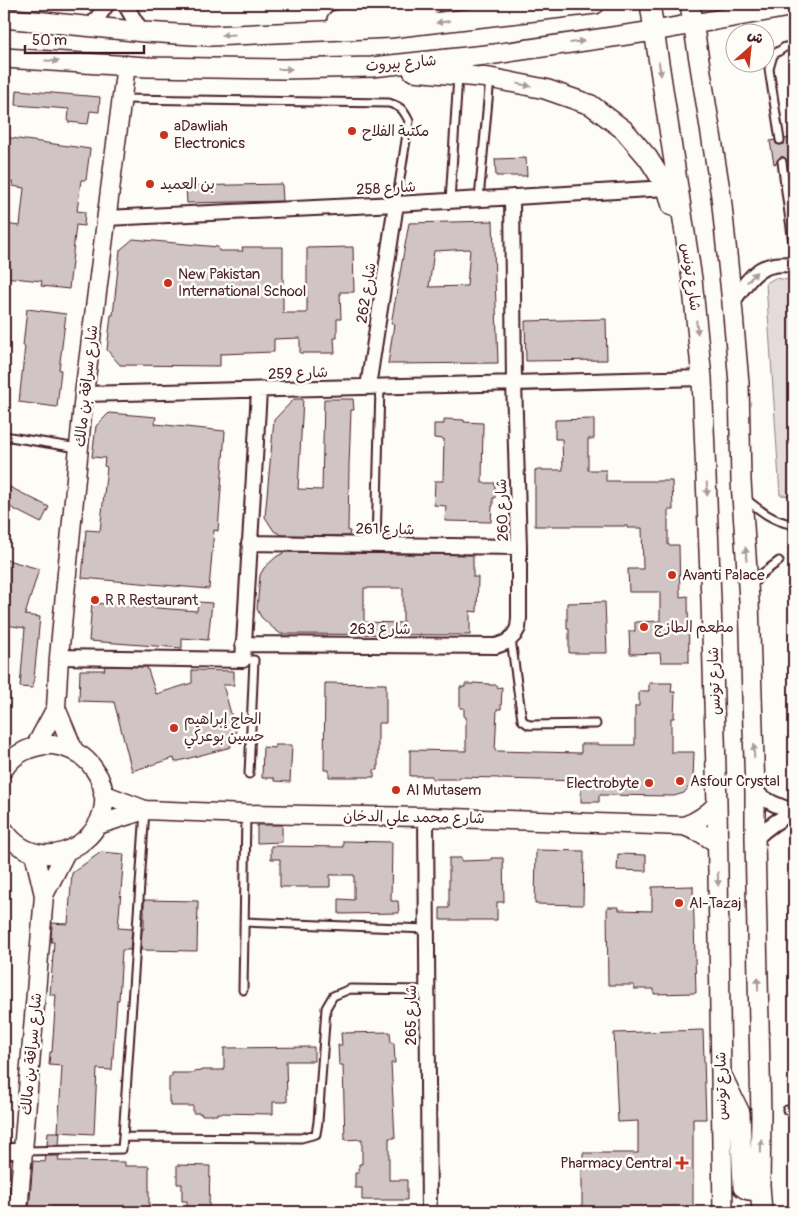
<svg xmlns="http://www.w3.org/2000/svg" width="798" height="1216" font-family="Pangolin,'Playpen Sans Arabic',sans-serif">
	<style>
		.green { fill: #e3dcda; stroke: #967e82 }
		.building { fill: #d0c5c4; stroke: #4a1f2b; fill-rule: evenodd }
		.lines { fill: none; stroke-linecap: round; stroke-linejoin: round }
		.service-casing { stroke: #4a1f2b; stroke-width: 11 }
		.minor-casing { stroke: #4a1f2b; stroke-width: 18 }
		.tertiary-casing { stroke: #4a1f2b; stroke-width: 21 }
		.secondary-casing { stroke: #4a1f2b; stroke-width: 22 }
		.service { stroke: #fdfcf7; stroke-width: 7 }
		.minor { stroke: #fdfcf7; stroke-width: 14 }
		.tertiary { stroke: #fdfcf7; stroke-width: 18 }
		.secondary { stroke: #fdfcf7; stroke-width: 19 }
		.oneway { fill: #ac999b }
		.poi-dot { fill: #c8321e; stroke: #fdfcf7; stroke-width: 2 }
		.labels { text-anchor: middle; stroke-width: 5; stroke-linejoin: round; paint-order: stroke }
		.street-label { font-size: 15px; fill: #4a1f2b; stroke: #fdfcf7 }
		.poi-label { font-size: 15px; fill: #4a1f2b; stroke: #fdfcf7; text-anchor: start }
	</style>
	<rect width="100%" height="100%" fill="#fdfcf7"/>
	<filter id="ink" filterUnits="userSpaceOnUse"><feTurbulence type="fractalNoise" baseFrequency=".02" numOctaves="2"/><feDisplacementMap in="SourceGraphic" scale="10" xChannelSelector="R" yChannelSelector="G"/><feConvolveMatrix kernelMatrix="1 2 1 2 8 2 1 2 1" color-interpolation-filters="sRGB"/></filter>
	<g filter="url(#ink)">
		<path class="green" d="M775,278L794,281V496L780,495L766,283Z"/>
		<path class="building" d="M17,90L100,97L99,112L90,111L88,124L68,122L69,109L16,105Z
			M4,137L90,149L86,180H81L77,211L85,212L84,226L76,225L69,289L41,286L42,281L4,277V230H5V224L20,226L24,188L12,186L13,182L4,181Z
			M794,137V160L787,161L784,157H781L777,160V163L774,164L770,141L775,140L776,144L780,145L784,144L785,139Z
			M526,158L527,176H496L495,159Z
			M282,184L283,201L187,203L186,186Z
			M493,221L498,363L388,364L394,324H391L409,223ZM470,249L467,286L429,287L434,251Z
			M133,239L218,247L219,251H243L242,247H283V313H307V248L353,247L354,292H340L341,319H337V338H334L335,353H300V338L274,339V352L220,354V366L120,365L107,350L111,315H113L120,250Z
			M27,309L66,314L59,370H61L57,407L19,402L25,346H23Z
			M606,319L607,360L526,361L525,321Z
			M294,399H303L298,489L322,490L324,399H353L354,410H351L349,466L348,531H350L349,536L282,535L274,531L265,517L274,420Z
			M109,413L156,417L155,424L225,431L218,531L214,530L209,589L82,578L86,530L100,531L107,467L104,466L105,458L92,457L96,426Z
			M444,419L464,420V422L483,423L482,483H495V498H493V506H492L491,522L445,521L446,506L434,505L435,481H443L444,439L434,438V424H444Z
			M594,419V439H588V470H606V481H672L673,510H668V545H679L680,597L688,596L689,662H661L660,653L630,654L629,631H635V622L660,621V592H629L628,569H643L642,528H627V526H535V470H563L562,439H555V420Z
			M10,487L49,507L41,523L4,504V500Z
			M285,552L473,555V577H478L477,612L470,611V635L281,634L274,629L261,617L257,609L260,575L264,568L276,557ZM364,588H403V623L364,622Z
			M4,559L39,569L25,615L40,617L33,688L20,687L25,628L6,625L9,594L4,592Z
			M198,602L212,603L208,640L182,638V648L89,641L92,603L197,611Z
			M605,602L607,653H569V629H567V603Z
			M104,666L147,667L156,694L192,683V670L234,671V685H223L236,732L228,735L231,747L175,762L174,758L132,771L114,702L79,701L80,670H105Z
			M325,683L386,684V723H378V770H374V777H329V770H324Z
			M473,683L489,684V685H497V688L502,687L501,709H497L495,751L581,753V744H599V745H635V706H639V691H649V683H672L671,692H675L674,718H671V752H694L693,779L691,784L684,793L674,796L599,795V802H581V781L500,779L499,778L459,777V779H432V776H410V750L466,751V717H464V708H460V687H465V684H473Z
			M275,745H292L290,782L274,781V778H262L263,747L275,748Z
			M257,825H282V842L257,843Z
			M343,841L392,842L391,901H398L399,913L339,914V899L354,900V875H330V887H280V859H271V846L343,847Z
			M536,850L584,851L583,905L535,904Z
			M101,852L124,854L118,928L132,929L130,950H122L119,1000H117L112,1070L97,1069L94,1134L58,1132L62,1066L49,1065L50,1052H52L56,995H50L54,942H51L52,923L68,924L72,873Z
			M618,854L646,855V871L617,870Z
			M449,858H461V861L491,860V858H503L504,902H497V920H440V908H449Z
			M693,886L696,993L654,994V989H634V985H608L607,907H619V910L652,911V887Z
			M144,900L198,901L197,951L141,950L142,929H144Z
			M703,1030L706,1119H693V1212H582V1165H583V1153H638V1121L618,1122L614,1033Z
			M390,1032L391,1043H394L395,1063H391L395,1138H389V1180H407V1200H362V1188H355V1173H359V1164H362V1139L345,1140L343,1065H339L338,1045H342L341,1033Z
			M314,1047V1061H286L287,1102H273V1114L217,1113V1115H201V1113H193V1106H171V1102H169V1077H172V1073H193V1072L201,1071V1070H224V1048Z
			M48,1132H60L59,1145H47Z
			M46,1156H59L58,1161L125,1162V1166H149V1212H116V1207H52V1212H29L33,1161L45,1162Z
			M177,1165L210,1166L209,1208L187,1207V1201H182V1184H177Z"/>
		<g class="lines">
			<defs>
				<path id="service" d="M123,99L389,103C401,107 403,109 409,121L396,204
					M780,140L769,69L773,55L785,47L794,46
					M782,162L794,250
					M479,199L490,78
					M450,201L458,76
					M4,436L78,448
					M747,498V500C762,512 772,520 790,524
					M376,545L380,386
					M753,585L759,576L779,561
					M511,639L522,720L529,725L596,724
					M243,660H254L249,774
					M244,922L427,929
					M243,990L246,815
					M787,1110L794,1109
					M123,1137L145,810
					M24,1151L122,1149L123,1137L301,1138L316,1134L318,1122L326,1008L333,996L350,989L427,990"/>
				<path id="minor" d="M125,4L136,23L144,32
					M91,27L107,4
					M106,218L396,204L667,188
					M732,303C750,277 759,260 794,265
					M368,387L396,204
					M84,394C290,390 496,383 702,378
					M249,543L519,547
					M243,644L496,646L507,642L514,635L518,628L519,618V547L514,382L512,197
					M59,657L243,660L259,391
					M755,792C767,802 779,807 794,811
					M426,817L429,1212
					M755,839C767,827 779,819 794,812
					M4,1151H23"/>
				<path id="tertiary" d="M56,708L74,751
					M35,747L56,708L59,657L84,394L126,65
					M4,769C14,753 34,744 53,745C70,747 85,756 94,769C134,827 46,890 4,830
					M103,794L145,810L246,814L426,817L684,826C698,821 707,815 717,804
					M98,825L145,810
					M684,826L701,833L717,843
					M44,895L66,852
					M18,1212L44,895L34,853"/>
				<path id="secondary" d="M650,4L692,279L702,378L711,600L717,804L723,1212
					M690,4L721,196L732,303L739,383L741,481L749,600L755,792V839L761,1115L760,1185L762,1212
					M4,18L144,32L211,36L390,28L595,4
					M337,20L432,4
					M4,58L147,67L284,69L372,67L495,54L654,31L794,6
					M413,71L490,78L545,89L591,105L624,130L648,158L667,188L672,206
					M723,1078L740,1113L743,1187C749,1192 755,1191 760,1185"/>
			</defs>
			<use href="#service" class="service-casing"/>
			<use href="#minor" class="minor-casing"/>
			<use href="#tertiary" class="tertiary-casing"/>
			<use href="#secondary" class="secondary-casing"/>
			<use href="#service" class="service"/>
			<use href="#minor" class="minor"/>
			<use href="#tertiary" class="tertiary"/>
			<use href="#secondary" class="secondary"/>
		</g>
		<defs><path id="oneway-solid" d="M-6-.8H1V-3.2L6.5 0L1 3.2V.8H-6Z" transform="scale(1.25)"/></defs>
		<g class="oneway">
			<use href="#oneway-solid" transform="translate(443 22) rotate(173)"/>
			<use href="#oneway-solid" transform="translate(228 35) rotate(177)"/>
			<use href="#oneway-solid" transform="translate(577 42) rotate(-8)"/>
			<use href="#oneway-solid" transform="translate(52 61) rotate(4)"/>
			<use href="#oneway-solid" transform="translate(285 69)"/>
			<use href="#oneway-solid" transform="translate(660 69) rotate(81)"/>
			<use href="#oneway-solid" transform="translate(524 85) rotate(11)"/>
			<use href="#oneway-solid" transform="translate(752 277) rotate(-47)"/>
			<use href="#oneway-solid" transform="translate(697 327) rotate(84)"/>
			<use href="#oneway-solid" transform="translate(707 489) rotate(88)"/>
			<use href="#oneway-solid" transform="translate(746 554) rotate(-94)"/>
			<use href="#oneway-solid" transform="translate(754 751) rotate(-92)"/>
			<use href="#oneway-solid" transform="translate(718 879) rotate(89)"/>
			<use href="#oneway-solid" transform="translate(758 984) rotate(-91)"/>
			<use href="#oneway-solid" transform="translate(761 1146) rotate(-89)"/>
		</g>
	</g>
	<g class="poi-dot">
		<circle cx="352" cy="131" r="5"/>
		<circle cx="164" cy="135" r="5"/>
		<circle cx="150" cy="184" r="5"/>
		<circle cx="168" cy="283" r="5"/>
		<circle cx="672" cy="575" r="5"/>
		<circle cx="95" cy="600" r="5"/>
		<circle cx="644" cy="627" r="5"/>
		<circle cx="174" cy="728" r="5"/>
		<circle cx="680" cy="781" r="5"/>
		<circle cx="649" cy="783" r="5"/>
		<circle cx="396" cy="790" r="5"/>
		<circle cx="679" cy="903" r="5"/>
		<path d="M679.5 1155.5h5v5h5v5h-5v5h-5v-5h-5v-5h5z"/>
	</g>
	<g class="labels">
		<g class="street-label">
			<text transform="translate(401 63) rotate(-5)" y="5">شارع بيروت</text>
			<text transform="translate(386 188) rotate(-3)" y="5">شارع 258</text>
			<text transform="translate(691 277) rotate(82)" y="5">شارع تونس</text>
			<text transform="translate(366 293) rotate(-81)" y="5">شارع 262</text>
			<text transform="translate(298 373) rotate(-2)" y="5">شارع 259</text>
			<text transform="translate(86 386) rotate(-84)" y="5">شارع سراقة بن مالك</text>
			<text transform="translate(502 510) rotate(-92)" y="5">شارع 260</text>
			<text transform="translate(385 529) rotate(1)" y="5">شارع 261</text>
			<text x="380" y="634">شارع 263</text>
			<text transform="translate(714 681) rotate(-92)" y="5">شارع تونس</text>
			<text transform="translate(414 817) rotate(1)" y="5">شارع محمد علي الدخان</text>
			<text transform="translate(411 1015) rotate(-90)" y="5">شارع 265</text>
			<text transform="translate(31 1054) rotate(-85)" y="5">شارع سراقة بن مالك</text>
			<text transform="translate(721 1086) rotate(-91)" y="5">شارع تونس</text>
		</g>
		<g class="poi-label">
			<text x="174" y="131">aDawliah<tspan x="174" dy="17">Electronics</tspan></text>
			<text x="362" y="136">مكتبة الفلاح</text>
			<text x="160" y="189">بن العميد</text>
			<text x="178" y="279">New Pakistan<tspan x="178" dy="17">International School</tspan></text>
			<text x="682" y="580">Avanti Palace</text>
			<text x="105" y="605">R R Restaurant</text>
			<text x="654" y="632">مطعم الطازج</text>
			<text x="184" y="724">الحاج إبراهيم<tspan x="184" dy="17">حسين بوعركي</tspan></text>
			<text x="690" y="786">Asfour Crystal</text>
			<text x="639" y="788" text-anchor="end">Electrobyte</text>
			<text x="406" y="795">Al Mutasem</text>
			<text x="689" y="908">Al-Tazaj</text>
			<text x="672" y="1168" text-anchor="end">Pharmacy Central</text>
		</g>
	</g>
	<rect width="798" height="1216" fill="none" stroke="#fdfcf7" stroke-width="20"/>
	<rect x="10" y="10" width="778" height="1196" fill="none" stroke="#4a1f2b" stroke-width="2" filter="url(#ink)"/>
	<g transform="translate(750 48) rotate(27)"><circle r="24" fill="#fdfcf7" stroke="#b5a4a5"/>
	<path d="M0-4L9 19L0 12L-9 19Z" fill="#c8321e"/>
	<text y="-8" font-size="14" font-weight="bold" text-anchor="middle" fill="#4a1f2b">ش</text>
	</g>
	<path d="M25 45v8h119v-8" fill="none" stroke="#4a1f2b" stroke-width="2.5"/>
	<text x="32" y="45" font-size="15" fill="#4a1f2b" stroke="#fdfcf7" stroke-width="4" paint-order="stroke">50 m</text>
</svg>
